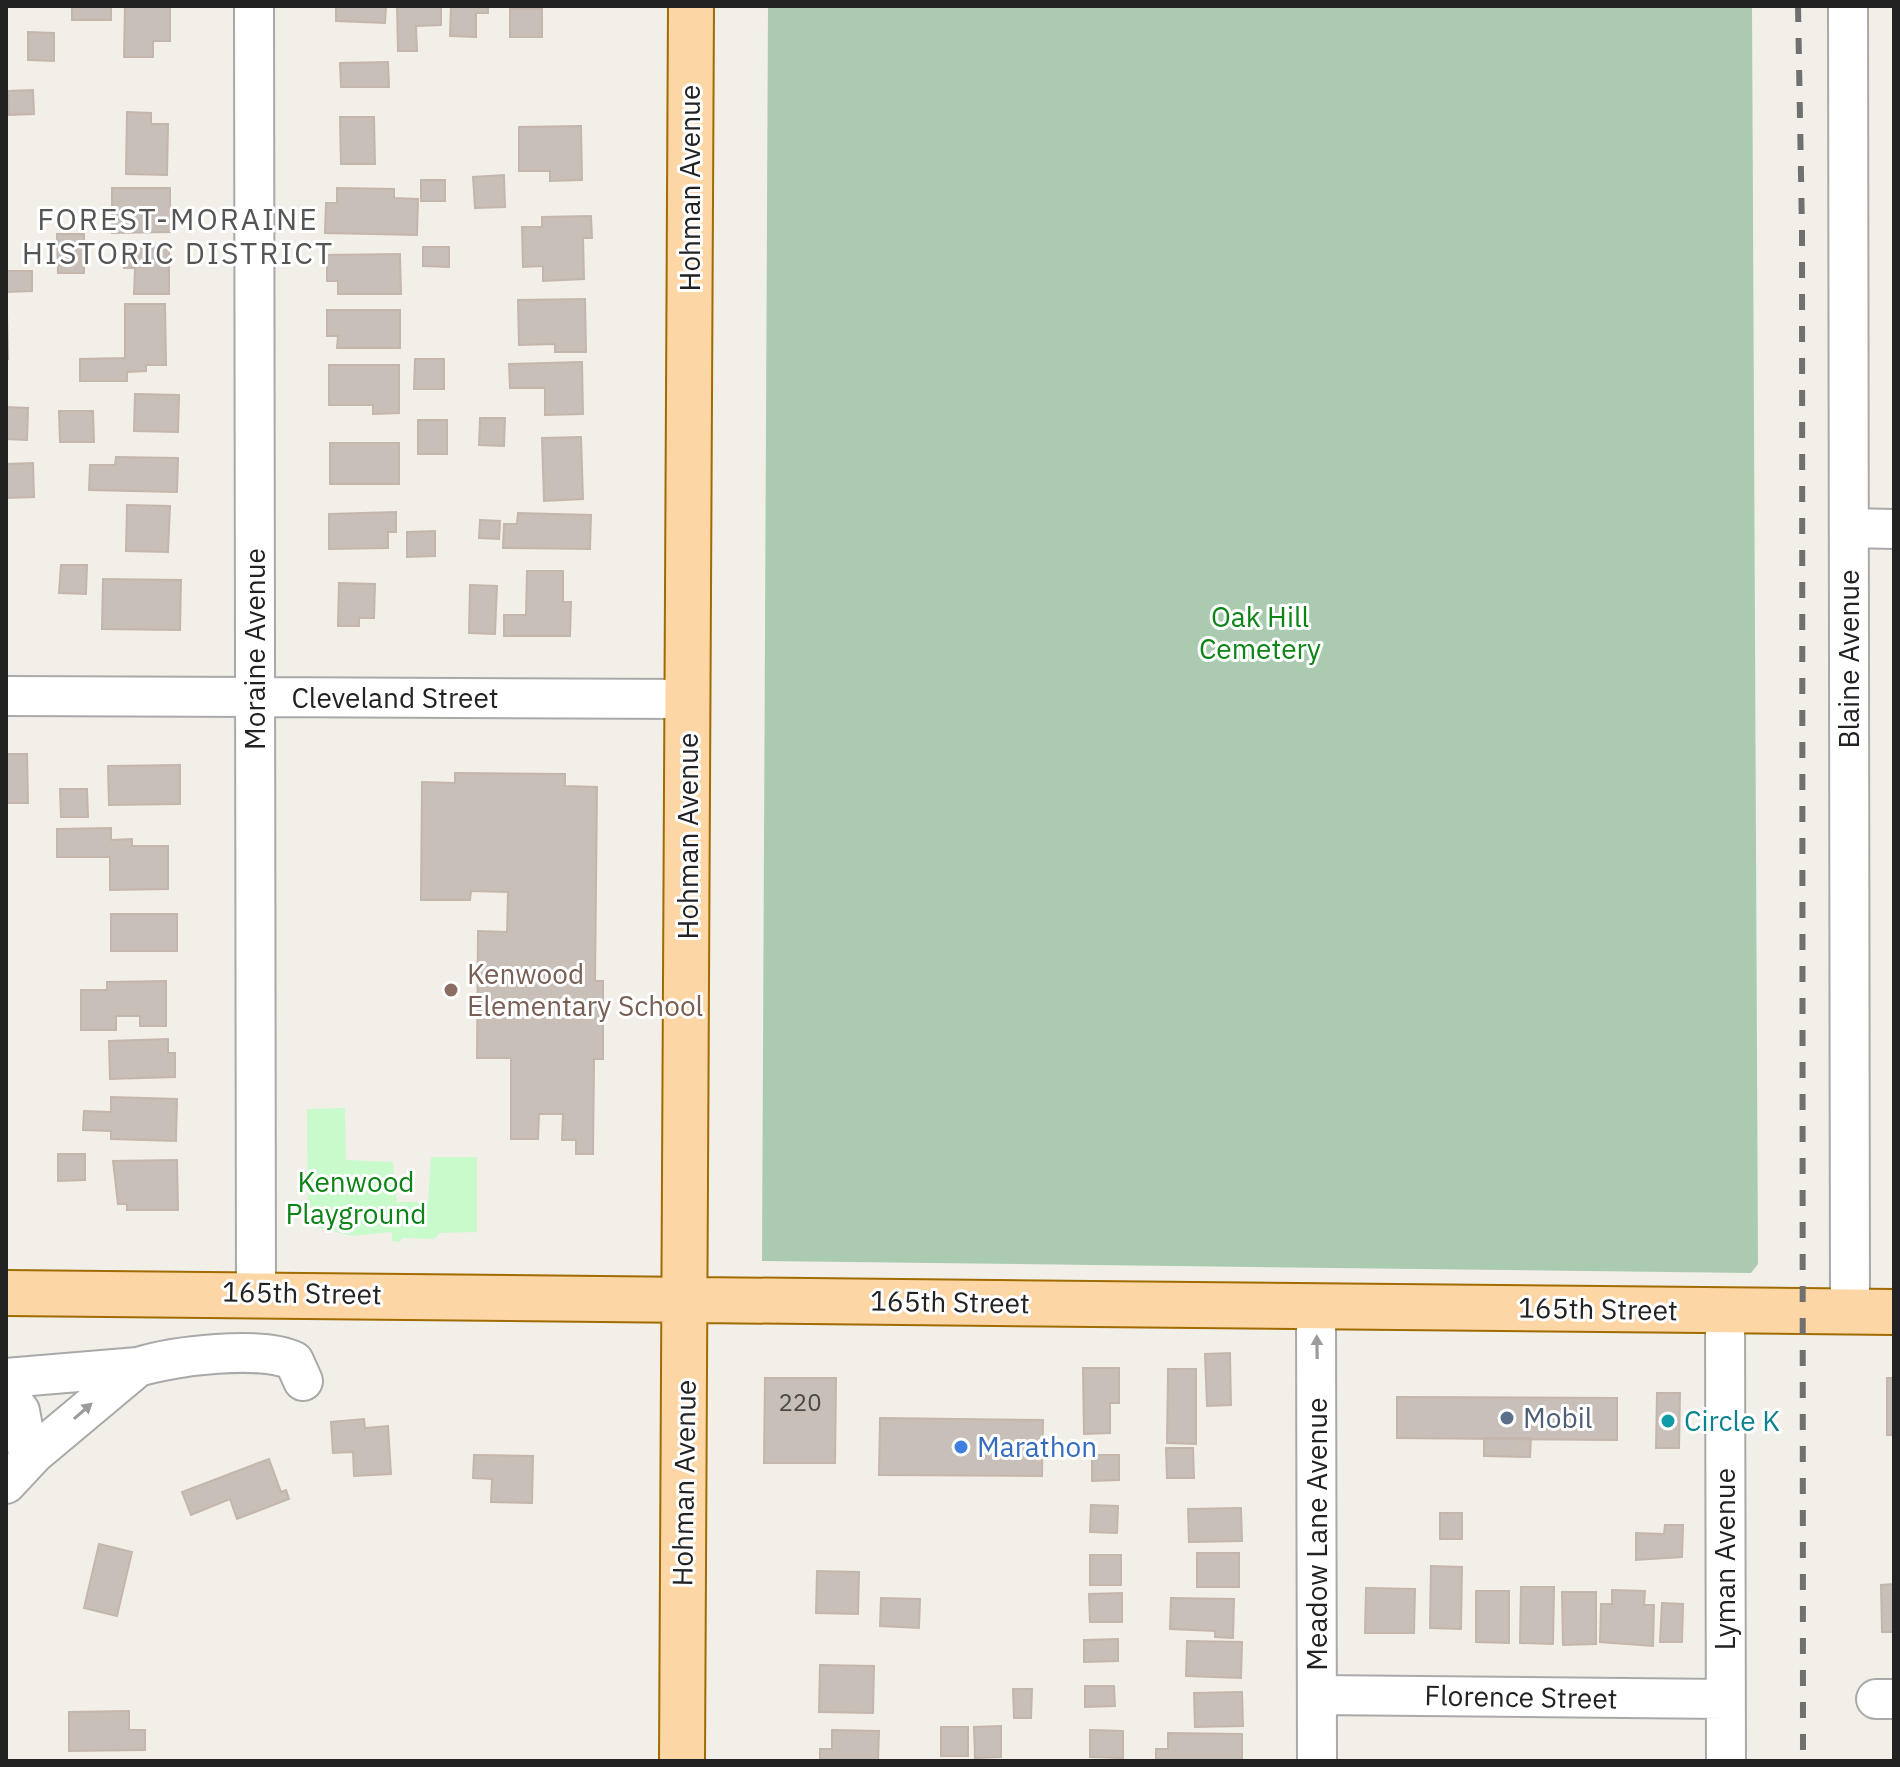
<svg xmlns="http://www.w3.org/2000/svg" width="1900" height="1767" font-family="'IBM Plex Sans',sans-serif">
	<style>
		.cemetery { fill: #aacbaf }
		.park { fill: #c8facc }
		.building { fill: #c7bfb8; stroke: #c4b6ab; stroke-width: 2 }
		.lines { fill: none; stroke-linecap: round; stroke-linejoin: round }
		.minor-casing { stroke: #a9a9a9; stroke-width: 42 }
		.major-casing { stroke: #a06b00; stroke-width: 48 }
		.minor { stroke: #fff; stroke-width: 38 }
		.major { stroke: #fcd6a4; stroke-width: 44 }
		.rail { stroke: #707070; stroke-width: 6; stroke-dasharray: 16 16; stroke-linecap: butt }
		.oneway { fill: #9c9c9c }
		.education-dot { fill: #8d6e63; stroke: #fff; stroke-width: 3 }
		.service-dot { fill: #5c6f8a; stroke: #fff; stroke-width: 3 }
		.culture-dot { fill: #0f9aa8; stroke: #fff; stroke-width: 3 }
		.shop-dot { fill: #3f7fe0; stroke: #fff; stroke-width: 3 }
		.labels { text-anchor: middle; stroke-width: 6; stroke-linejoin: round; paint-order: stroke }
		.number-label { font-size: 24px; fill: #4b4948 }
		.street-label { font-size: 28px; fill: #222; stroke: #fff }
		.park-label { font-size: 28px; fill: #0c8416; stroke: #fff }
		.education-label { font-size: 28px; fill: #785e54; stroke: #fff; text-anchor: start }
		.service-label { font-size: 28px; fill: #4e5e75; stroke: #fff; text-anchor: start }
		.culture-label { font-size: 28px; fill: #0d838f; stroke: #fff; text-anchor: start }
		.shop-label { font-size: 28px; fill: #366cbe; stroke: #fff; text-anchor: start }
		.neighbourhood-label { font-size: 30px; letter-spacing: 2px; fill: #555; stroke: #fff }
	</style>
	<rect width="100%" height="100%" fill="#f2efe9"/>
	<path class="cemetery" d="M768,6H1752L1758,1264L1751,1273L762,1261Z"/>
	<path class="park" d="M345,1108L346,1160L393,1162L397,1202H428L431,1157H477V1232L440,1233L434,1239L402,1238L400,1242L392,1241V1232L352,1236L308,1225L307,1109Z"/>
	<path class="building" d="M72,6H111V20H72Z
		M125,6H170V41H153V57H124Z
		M336,6H386L385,23L336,21Z
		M397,6H441V25L416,26L417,51H398Z
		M451,6H488V13H476V37L450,36Z
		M510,9H542V37H510Z
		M28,32L54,33V61L28,60Z
		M388,62L389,87H341L340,63Z
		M33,90L34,114L9,115L8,91Z
		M127,112L151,113V124H168L167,175L126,174Z
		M340,117H374L375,164H341Z
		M581,126L582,180L550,181V171H519V127Z
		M504,175L505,207L475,208L473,177Z
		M421,180H445V201H421Z
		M112,188H170V232L112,233Z
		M337,188L394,189V198L418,199L417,235L325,233L326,203H337Z
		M591,216L592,238H583L584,279L543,281V266L523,267L522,227H542V217Z
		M57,234H84V273H58Z
		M125,247L169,248V294H134L135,268H124Z
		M423,247H449V267L423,266Z
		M400,254L401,294H338V281H327V255Z
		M6,271H32V291L6,292Z
		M585,299L586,352H555V344L519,345L518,300Z
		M125,304H165L166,365H146V371L127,372V381H80V359L125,358Z
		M327,310H400V348H337L338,336H327Z
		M6,314H7L8,359H6Z
		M415,359H444V389H414Z
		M582,362L583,414L545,415V388H510L509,364Z
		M329,365H399V413L373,414V405H329Z
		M135,394L179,395L178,432L134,431Z
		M6,407L28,408L27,440L6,439Z
		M59,411H93L94,442H60Z
		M480,418H505L504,446L479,445Z
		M418,420H447V454H418Z
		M581,437L583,499L544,501L542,438Z
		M330,443H399V484H330Z
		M116,457L178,458L177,492L89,490L90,465H115Z
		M33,463L34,497L6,498V464Z
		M127,505L170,506L168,552L126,551Z
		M396,512V532H388V548L329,549V514Z
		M518,513L591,515L590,549L503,548L504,524H517Z
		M480,520L500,521L499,539L479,538Z
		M435,531V556L407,557V532Z
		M61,565H87L86,594L59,593Z
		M527,571H563V602H571L570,636H504V615H526Z
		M103,579L181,580L180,630L102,629Z
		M339,583L375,584L374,618H359V626H338Z
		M470,585L497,586L495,634L469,633Z
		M6,754H27L28,803H6Z
		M180,765V804L109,805L108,766Z
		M455,773L565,774V786L597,787L595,981H603V1059H594L593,1154H576V1140H562L563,1114H539L538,1139H511V1058H477L478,931L507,932L508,892L471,891L470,900H421L422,782L455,783Z
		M60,789H87L88,817H61Z
		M111,828V840L132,839V846H168V889L110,890V857H57V829Z
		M111,914H177V951H111Z
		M166,981V1026H140V1016H116V1030H81V990H107V982Z
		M168,1039V1053H175V1077L110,1079L109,1041Z
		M111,1097L177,1099L176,1141L111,1139V1131L83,1130L84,1111L111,1112Z
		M58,1154H85V1180L58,1181Z
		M177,1160L178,1210H127V1204H118L113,1161Z
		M1230,1353L1231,1405L1207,1406L1205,1354Z
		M1083,1368H1119V1403H1110V1433L1084,1434Z
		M1168,1369H1196V1444L1167,1443Z
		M765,1378H836L835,1463H764Z
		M1887,1378H1894V1435H1887Z
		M1657,1393H1680L1679,1448H1656Z
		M1397,1397L1617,1398V1440L1397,1438Z
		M880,1418L1043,1420L1042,1476L879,1475Z
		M364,1419L365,1428L388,1426L391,1474L354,1476L353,1452L333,1453L331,1422Z
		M1484,1438H1531L1530,1457L1484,1456Z
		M1166,1448H1193L1194,1478H1167Z
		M474,1455L533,1456L532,1503L491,1502L492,1479L473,1478Z
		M1092,1455H1119V1480L1092,1481Z
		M269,1459L281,1492L286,1490L289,1499L237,1519L230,1499L191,1515L182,1492Z
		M1091,1505L1118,1506L1117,1533L1090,1532Z
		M1241,1508L1242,1541L1189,1542L1188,1509Z
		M1440,1513H1462V1539H1440Z
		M1665,1525H1683L1682,1557L1636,1560V1533L1664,1534Z
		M99,1544L132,1552L117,1616L84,1608Z
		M1197,1553H1239V1587H1197Z
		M1090,1555H1121V1585H1090Z
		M1431,1566L1462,1567L1461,1629L1430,1628Z
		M817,1571L859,1572L858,1614L816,1613Z
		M1894,1584V1632H1882L1881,1585Z
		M1521,1587H1554L1553,1644L1520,1643Z
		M1366,1588L1415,1589L1414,1633H1365Z
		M1612,1590L1645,1591L1644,1605H1654L1653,1646L1600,1642L1601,1604H1612Z
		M1476,1591H1509V1643L1476,1642Z
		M1562,1592H1596V1644L1563,1645Z
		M1122,1593V1622H1090L1089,1594Z
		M881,1598L920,1599L919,1628L880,1626Z
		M1171,1598L1234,1599L1233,1638L1215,1637V1631L1170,1629Z
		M1662,1603L1683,1604L1682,1642H1660Z
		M1118,1639V1661L1084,1662V1640Z
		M1187,1641L1242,1642L1241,1678L1186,1676Z
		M820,1665L874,1666L873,1713L819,1712Z
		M1085,1686H1114L1115,1706L1085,1707Z
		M1013,1689H1032L1031,1718H1014Z
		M1242,1692L1243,1726L1195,1727L1194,1693Z
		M129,1711V1730H145V1750L69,1751V1712Z
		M1001,1726V1757L975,1758L974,1727Z
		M941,1727H968V1756H941Z
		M832,1730L879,1731L878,1761H820V1749H832Z
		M1090,1730L1123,1731V1758L1090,1757Z
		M1168,1733L1242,1734V1761H1156V1749H1168Z"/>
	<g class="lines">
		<defs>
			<path id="minor" d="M254,6L256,1292
				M1848,6L1850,1311
				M1849,528L1894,529
				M6,696L688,699
				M1316,1306L1317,1761
				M1725,1310L1726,1761
				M138,1367C172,1356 262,1345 294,1361L303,1381
				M6,1378L138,1367L34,1454L6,1484
				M6,1392L20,1411L29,1459
				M1317,1695L1725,1699
				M1876,1699H1894"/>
			<path id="major" d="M6,1293L1894,1312
				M682,1761L691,6"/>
		</defs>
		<use href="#minor" class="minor-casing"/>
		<use href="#major" class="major-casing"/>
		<use href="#minor" class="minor"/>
		<use href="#major" class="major"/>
		<path class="rail" d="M1798,6L1802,231L1803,1761"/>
	</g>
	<defs><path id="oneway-solid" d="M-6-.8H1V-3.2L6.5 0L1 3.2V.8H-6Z" transform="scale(2)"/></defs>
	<g class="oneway">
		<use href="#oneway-solid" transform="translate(1317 1347) rotate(-91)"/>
		<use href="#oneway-solid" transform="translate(83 1411) rotate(-41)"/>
	</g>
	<circle class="education-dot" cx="451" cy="990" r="8"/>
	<circle class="service-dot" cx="1507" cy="1418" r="8"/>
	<circle class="culture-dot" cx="1668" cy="1421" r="8"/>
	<circle class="shop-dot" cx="961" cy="1447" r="8"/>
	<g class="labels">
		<g class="number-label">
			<text x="800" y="1411">220</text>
		</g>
		<g class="street-label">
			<text transform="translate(690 188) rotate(-90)" y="10">Hohman Avenue</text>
			<text transform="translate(255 649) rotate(-90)" y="10">Moraine Avenue</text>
			<text transform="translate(1849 659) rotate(-90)" y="10">Blaine Avenue</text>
			<text x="395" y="708">Cleveland Street</text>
			<text transform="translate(688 836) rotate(-90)" y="10">Hohman Avenue</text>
			<text transform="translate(302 1293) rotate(1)" y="10">165th Street</text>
			<text transform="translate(950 1302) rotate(1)" y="10">165th Street</text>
			<text transform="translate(1598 1309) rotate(1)" y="10">165th Street</text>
			<text transform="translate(684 1483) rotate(-89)" y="10">Hohman Avenue</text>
			<text transform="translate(1317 1534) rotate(-90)" y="10">Meadow Lane Avenue</text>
			<text transform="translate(1725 1559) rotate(-90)" y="10">Lyman Avenue</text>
			<text transform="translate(1521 1697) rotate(1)" y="10">Florence Street</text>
		</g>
		<g class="park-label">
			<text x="1260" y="627">Oak Hill<tspan x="1260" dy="32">Cemetery</tspan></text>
			<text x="356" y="1192">Kenwood<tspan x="356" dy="32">Playground</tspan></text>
		</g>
		<g class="education-label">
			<text x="467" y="984">Kenwood<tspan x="467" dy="32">Elementary School</tspan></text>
		</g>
		<g class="service-label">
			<text x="1523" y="1428">Mobil</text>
		</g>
		<g class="culture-label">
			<text x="1684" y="1431">Circle K</text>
		</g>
		<g class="shop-label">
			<text x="977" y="1457">Marathon</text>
		</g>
		<g class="neighbourhood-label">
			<text x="178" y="230">FOREST-MORAINE<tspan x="178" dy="34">HISTORIC DISTRICT</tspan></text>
		</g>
	</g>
	<rect width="1900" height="1767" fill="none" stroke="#222222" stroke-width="16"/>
</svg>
